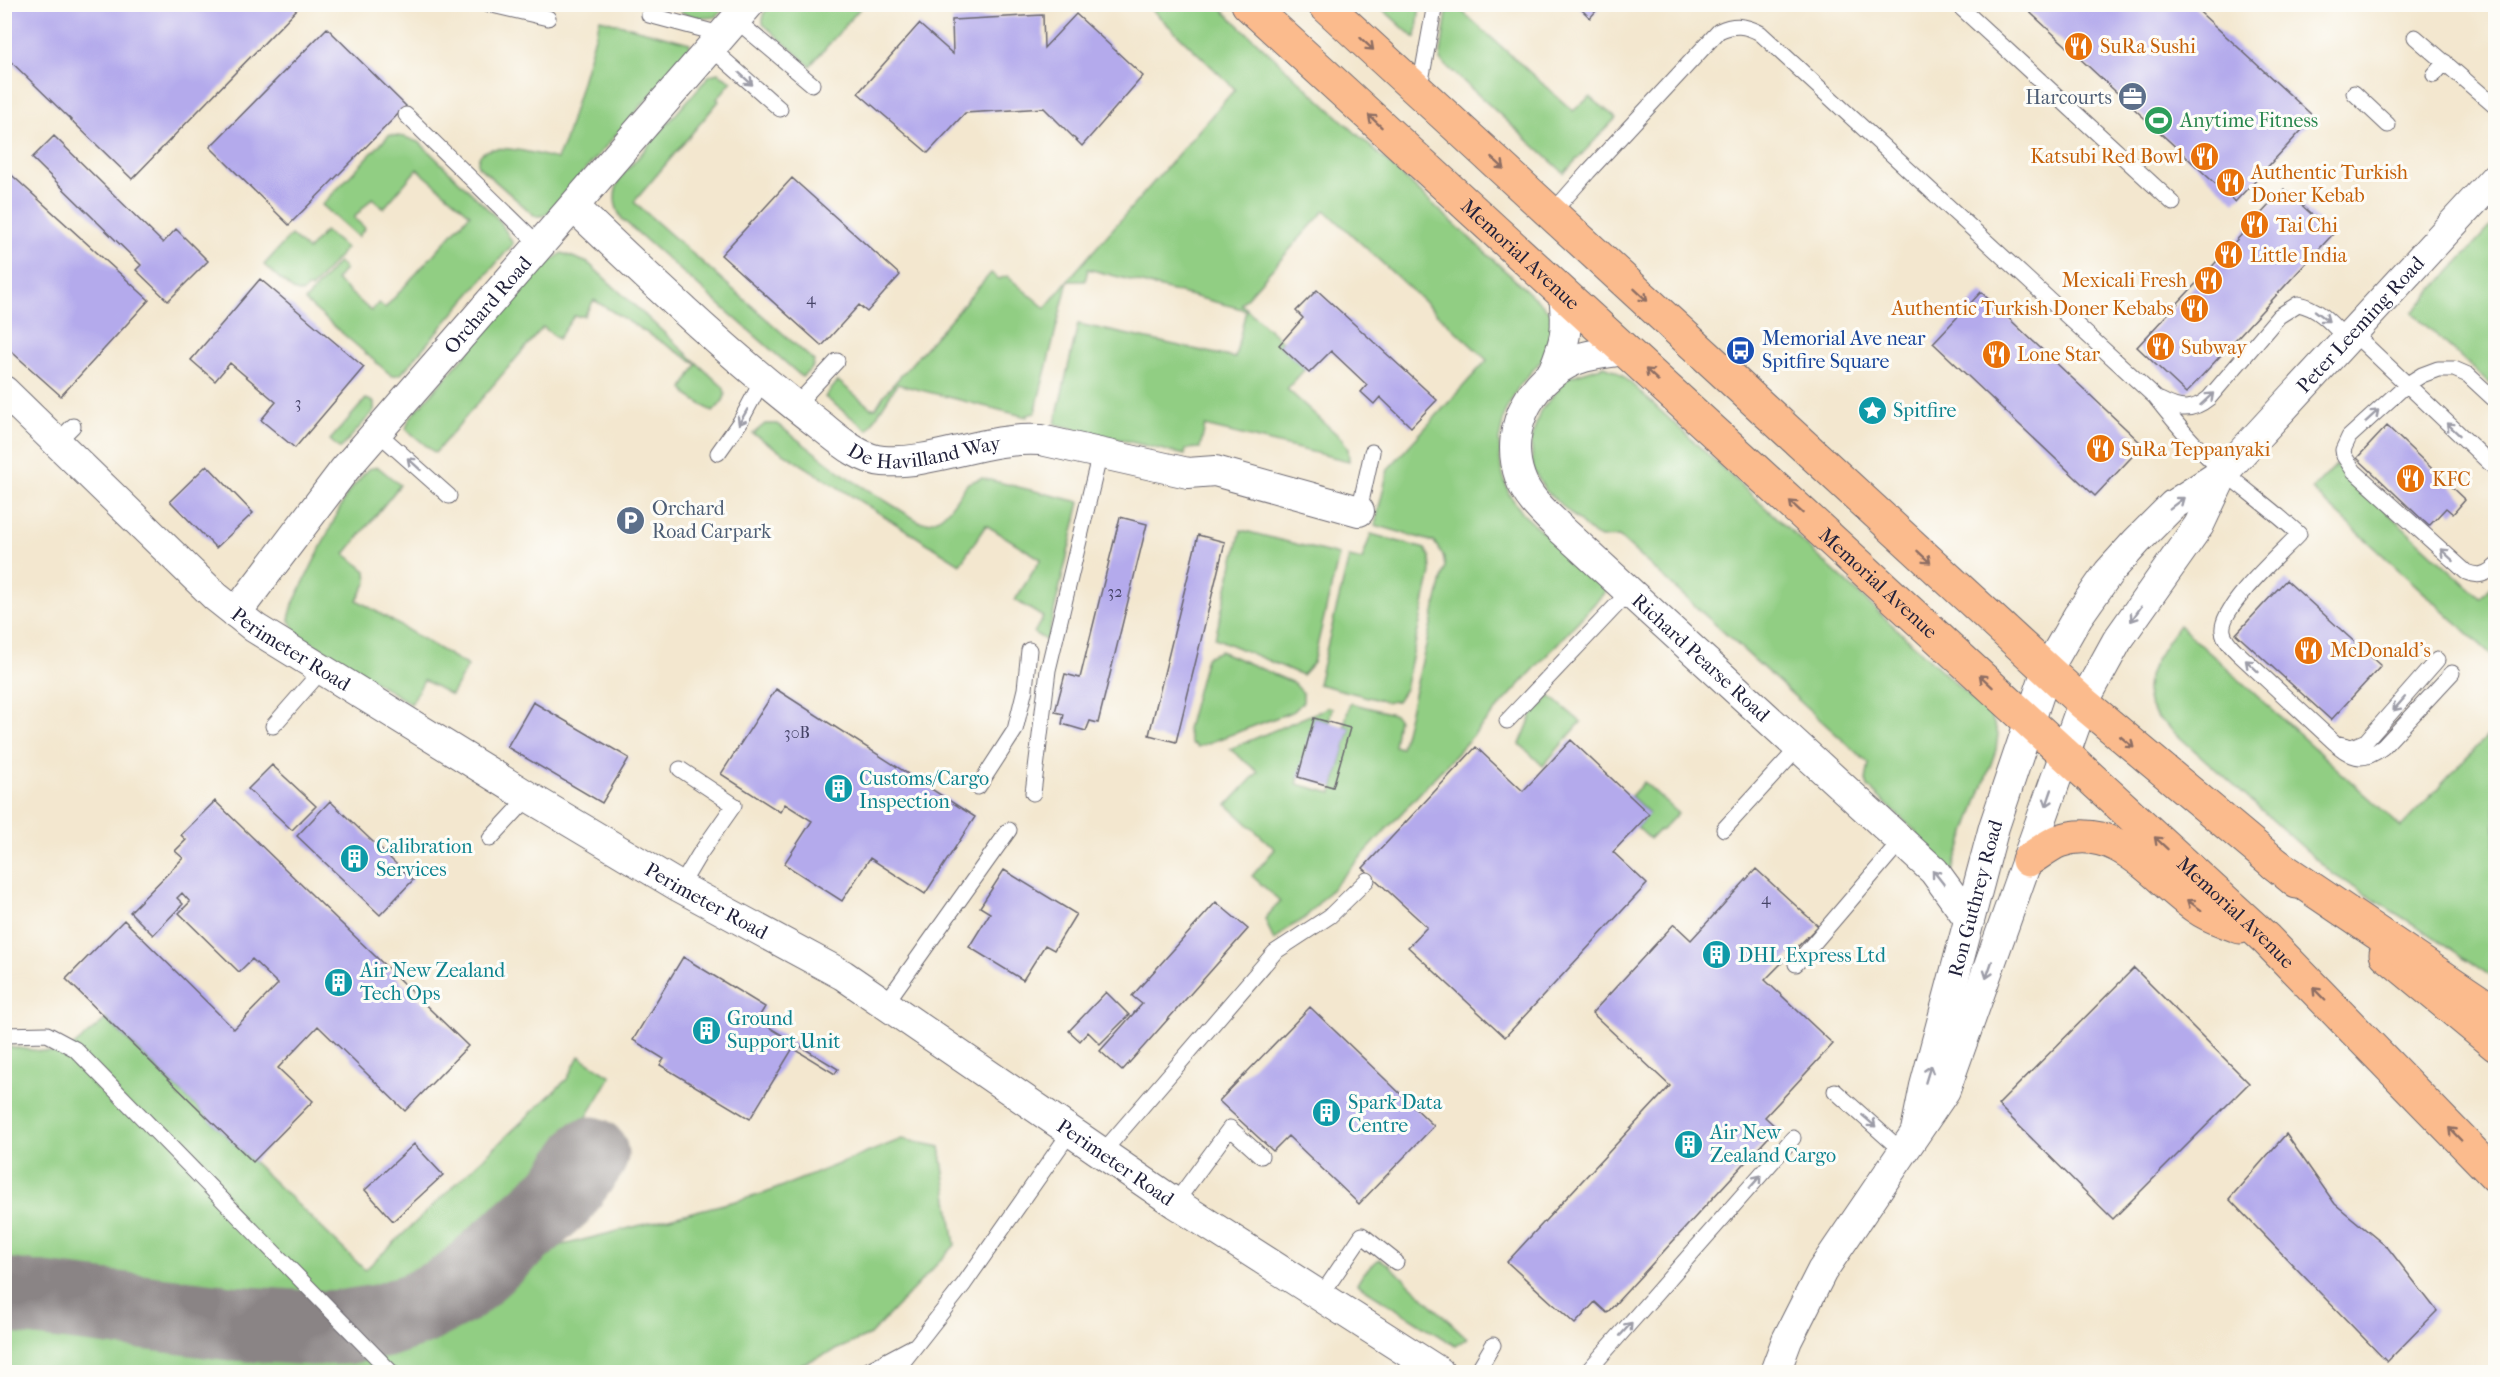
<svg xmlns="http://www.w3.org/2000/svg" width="2500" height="1377" font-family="'IM FELL French Canon',serif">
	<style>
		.green { fill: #91ce83; stroke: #5a785f; stroke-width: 1.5 }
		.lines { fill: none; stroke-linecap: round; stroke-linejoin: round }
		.taxiway { stroke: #8a8485; stroke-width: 75 }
		.building { fill: #b4aaec }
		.lane-casing { stroke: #6b676f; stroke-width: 17 }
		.street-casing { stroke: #6b676f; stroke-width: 32 }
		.primary-casing { stroke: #6b676f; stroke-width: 35 }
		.highway-casing { stroke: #6b676f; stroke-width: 35 }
		.lane { stroke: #fff; stroke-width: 15 }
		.street { stroke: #fff; stroke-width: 30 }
		.primary { stroke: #fbbb8d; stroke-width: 33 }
		.highway { stroke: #fbbb8d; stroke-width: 33 }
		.oneway { stroke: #8e6e64 }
		.oneway2 { stroke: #9c9ca7 }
		.labels { text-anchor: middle; stroke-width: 6; stroke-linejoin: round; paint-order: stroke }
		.number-label { font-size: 16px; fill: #464467 }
		.food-label { font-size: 20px; fill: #c56008; stroke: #fdfcf7; text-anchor: start }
		.service-label { font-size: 20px; fill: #4e5e75; stroke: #fdfcf7; text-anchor: end }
		.leisure-label { font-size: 20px; fill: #27864d; stroke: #fdfcf7; text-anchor: start }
		.street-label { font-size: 20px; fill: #22223b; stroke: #fdfcf7 }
		.transit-label { font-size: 20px; fill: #164399; stroke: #fdfcf7; text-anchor: start }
		.culture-label { font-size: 20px; fill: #0d838f; stroke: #fdfcf7; text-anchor: start }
	</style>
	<rect width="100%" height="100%" fill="#fdfcf7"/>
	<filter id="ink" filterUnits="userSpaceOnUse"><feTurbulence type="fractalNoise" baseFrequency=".0167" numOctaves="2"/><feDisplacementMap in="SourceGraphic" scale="12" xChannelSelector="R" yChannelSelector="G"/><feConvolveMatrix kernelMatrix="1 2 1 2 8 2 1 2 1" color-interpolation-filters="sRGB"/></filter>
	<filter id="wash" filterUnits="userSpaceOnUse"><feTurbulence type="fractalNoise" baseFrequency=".008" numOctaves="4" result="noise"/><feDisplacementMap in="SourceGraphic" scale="24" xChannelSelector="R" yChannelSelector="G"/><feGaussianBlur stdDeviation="1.35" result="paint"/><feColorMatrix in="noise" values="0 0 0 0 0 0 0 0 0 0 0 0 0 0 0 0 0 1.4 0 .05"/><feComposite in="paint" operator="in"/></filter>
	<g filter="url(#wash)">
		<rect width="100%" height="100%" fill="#f3e7cf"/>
		<path class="green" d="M691,4H727V5L716,17C702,19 683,18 675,5Z
			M772,4H863V5L810,66L763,24V14Z
			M1147,5H1217L1551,313L1554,318L1547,354L1519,386L1505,412L1499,440L1501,468L1509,494L1523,514L1604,588L1605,592L1304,919L1288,928L1274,941L1265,919L1280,901L1252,876L1275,849L1227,805L1258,772L1230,749L1329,707L1332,708L1329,722L1314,718L1297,784L1332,793L1350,728L1344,726L1350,703L1393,714L1398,718L1394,746L1401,748L1445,567L1443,555L1434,542L1375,525L1388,469L1487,360L1325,210L1241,304L1282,341L1279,345L1305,369L1287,389L1342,439L1348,449L1349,461L1205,426L1200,448L1186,449L1185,455L1055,424L1078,324L1235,358L1246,310L1088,269L1085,281H1068L1035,413L1027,415V417L897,384L868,430L825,397L838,381L871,408H876L884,395L991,273L999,279L1007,276L1045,308L1068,280L1235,89Z
			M1378,5H1420L1416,38L1411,35Z
			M1448,5H1455L1573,111L1590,97L1616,118L1564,173L1440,60Z
			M600,19L690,43L689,51L548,213L542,216H535L478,166C474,134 539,155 557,159L565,141Z
			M718,73L732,81L717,99L719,101L634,202L814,361L812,368L802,377L622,219C613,205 613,193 620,178L710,75Z
			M389,135L405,137L420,143L500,221L513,244L401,374L392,376L305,301L338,262L345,269L336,280L371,311L379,303L385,308L470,214L417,169L384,208L372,198L354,218L365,228L358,237L322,205Z
			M2495,222V388L2412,313Z
			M325,231L346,248L311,289L308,287L302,293L293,290L264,265L291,235L308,250Z
			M562,253L588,263L723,387C729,398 720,404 713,412L687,395L683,388L697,364L594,300L584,316H574L558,339L543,327L435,453L406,429L409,419L546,264Z
			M1604,366L1614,370L1624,377L1991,716L1998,734L1996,750L1952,871L1924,846L1915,831L1868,787L1866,780L1869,764L1619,537L1600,538L1594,535L1545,490L1533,469L1531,440L1540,411L1569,377Z
			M366,399L374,402V411L340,449L330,440Z
			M765,424H777L850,479L920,522C945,526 956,497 968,483L982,478L1080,502L1047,641L1034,633L1043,617L1015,600L1041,559L986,525L960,564L753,434Z
			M2336,465L2480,598L2495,582V658L2312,490Z
			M378,467L400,485L345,554L366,571L367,582L357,600L468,666L451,695L424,680L411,704L296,633L289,619L293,604L347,494L368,469Z
			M1241,530L1339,555L1313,663L1302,675L1215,638Z
			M1371,534L1425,549L1430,557L1431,573L1405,689L1397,701L1387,702L1318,684L1349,557L1362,560Z
			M2179,625L2401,827L2495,728V979L2426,932L2334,875L2157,717C2132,687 2160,651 2179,625Z
			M1220,651L1294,683L1303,693V702L1294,711L1198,747L1191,743L1187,729L1206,657Z
			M1550,696L1581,722L1543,766L1520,744L1532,715Z
			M1644,782L1678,813L1662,830L1658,831L1650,839L1637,827L1649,813L1631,796Z
			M106,1019L365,1270L567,1079L579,1056L611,1076C559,1167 493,1269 389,1303L406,1327L436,1322L482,1294L528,1254L763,1194L902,1139L940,1147L955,1245L870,1335L784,1372H5L4,1048L10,1047L64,1054Z
			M1379,1259L1387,1263L1467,1338L1455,1346L1357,1284L1363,1274Z"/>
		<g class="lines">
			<path class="taxiway" d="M4,1295L231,1323L312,1328L345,1327L382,1321L417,1309L458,1288L562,1195L591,1154"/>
		</g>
		<g id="blocks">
			<path class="building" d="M4,4H302L132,179L4,55Z
				M1576,4H1602L1590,18Z
				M2021,4H2191L2314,117L2235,202Z
				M1076,14L1143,76L1082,146L1044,108L965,113L928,153L858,93L919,24L953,54L952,20L1043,15L1044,48Z
				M327,28L406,106L289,225L210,147Z
				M54,136L163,243L176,229L208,261L168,301L136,270L141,265L32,158Z
				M4,168L149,300L61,396L4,345Z
				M792,178L900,275L867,312L859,305L822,346L721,255Z
				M2284,189L2333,234L2186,393L2137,347Z
				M260,279L364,367L295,448L261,420L276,402L230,363L215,381L191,360Z
				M1317,290L1437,400L1411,427L1380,397L1374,404L1361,392L1367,385L1331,351L1309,373L1279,345L1303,318L1296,311Z
				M1981,292L2143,445L2095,496L1933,343Z
				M2387,426L2465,500L2453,514L2446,508L2429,526L2357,458Z
				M207,465L253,513L216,548L170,501Z
				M1120,517L1147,524L1098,723L1090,721L1086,731L1062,724L1064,714L1055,712L1065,674L1080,678Z
				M1198,535L1225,542L1176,742L1149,735Z
				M2286,580L2381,666L2331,720L2236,634Z
				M776,689L975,817L925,894L870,858L842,901L784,864L812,821L785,804L780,812L721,774Z
				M533,702L629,758L602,803L507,747Z
				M1314,718L1350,728L1333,787L1298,777Z
				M1571,740L1649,814L1613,852L1647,884L1505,1037L1408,947L1427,927L1363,868L1476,747L1523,791Z
				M272,765L316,806L292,830L248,789Z
				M215,801L468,1046L405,1111L318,1026L278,1068L313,1101L253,1162L66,979L124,920L234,1029L278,984L252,959L239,972L179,913L190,902L182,893L177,898L183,904L153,935L130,912L183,858L175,851L186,840L181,835Z
				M330,801L413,880L380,915L297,836Z
				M1756,869L1818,926L1765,980L1833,1044L1765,1117L1777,1128L1607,1313L1595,1302L1575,1324L1507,1262L1670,1086L1592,1013L1674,924L1691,940Z
				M1004,870L1076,914L1054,950L1045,945L1023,980L969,947L990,913L980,907Z
				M1216,902L1248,929L1122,1071L1100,1051L1142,1004L1132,996Z
				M683,957L765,1007L757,1020L838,1069L835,1074L793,1048L750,1119L660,1065L664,1059L633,1040Z
				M2134,968L2249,1083L2113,1219L1998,1105Z
				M1106,992L1129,1015L1100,1044L1088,1032L1080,1041L1069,1031Z
				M1310,1007L1434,1126L1359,1204L1288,1136L1273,1151L1219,1101Z
				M2286,1134L2335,1204L2388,1248L2437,1311L2387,1362L2229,1199Z
				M414,1144L443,1175L393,1221L365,1190Z"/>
		</g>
	</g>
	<g filter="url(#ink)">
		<use href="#blocks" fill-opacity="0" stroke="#6b676f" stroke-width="1.5"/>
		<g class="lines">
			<defs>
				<path id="lane" d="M488,4L548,18
					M1957,4L2173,203
					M649,15L724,35
					M736,20L812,84
					M2415,37L2496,107
					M712,49L780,109
					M2434,75L2445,62
					M1419,92L1435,4
					M2354,93L2388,125
					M406,115L540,246
					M1552,213L1588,172L1719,31C1734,24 1745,25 1760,33L2155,397C2176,424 2198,450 2224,472C2249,493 2275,512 2299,534C2282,552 2219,608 2223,631C2224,640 2232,647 2239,654L2335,743L2352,747L2366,741L2437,660
					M2352,332L2496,469
					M2160,400C2179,410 2192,412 2209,398L2279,316L2298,304C2319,308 2332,324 2346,339
					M2496,401L2468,375L2454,369H2438L2422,375L2406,385L2349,437L2343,450L2344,456L2354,471L2466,572C2478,577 2486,575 2496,566
					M795,406L837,361
					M377,432L449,496
					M57,442L73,426
					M718,453L740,422L763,379
					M1359,511L1372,452
					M1507,721L1629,592
					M273,726L322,670
					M2338,746C2355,760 2365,761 2383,747L2452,673
					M680,769L734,805L699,855L680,887
					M978,787L1015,730L1025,689L1029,650
					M1033,793L1048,670L1100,453
					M1724,829L1799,747
					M490,839L529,797
					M1796,964L1901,841
					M886,1003L1009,830
					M4,1035L47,1034L75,1049L391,1372
					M1835,1091L1903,1152
					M1102,1153L1275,952L1330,916L1367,880
					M1175,1203L1230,1128L1261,1156
					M1320,1297L1362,1235L1396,1262
					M865,1372L912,1347
					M895,1372L964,1284L1071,1131
					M1477,1372L1493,1345
					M1587,1372L1793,1138"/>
				<g id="street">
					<path id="s1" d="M574,207C653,282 733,359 820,425C838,439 859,459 883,461C933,465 987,436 1041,440L1188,473L1215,471L1359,511"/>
					<path id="s2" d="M1625,350C1612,352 1597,353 1584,357C1535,371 1502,427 1520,477C1527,498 1546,514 1562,530L1934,871L1969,919"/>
					<path d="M1553,372C1566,340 1568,330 1564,295"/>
					<path id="s3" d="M4,391L216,597L255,628L529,797L680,887L843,975L1175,1203L1439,1372"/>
					<path id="s4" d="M236,613L345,469L749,4"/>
					<path id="s5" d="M1916,1131L1925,1086L1994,827L2047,670L2078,616L2109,572L2137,541L2173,505L2224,472L2496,177"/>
					<path d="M1775,1372L1787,1340L1822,1271L1945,1090L2083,703L2117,641L2199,525L2224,472"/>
				</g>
				<g id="primary">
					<path id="s6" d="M1248,4L2266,939L2496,1176"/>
					<path d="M1324,4L2083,703L2297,882"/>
					<path d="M2028,860C2038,854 2049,845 2059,841C2118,820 2156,880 2198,908C2210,917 2226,921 2240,927"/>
					<path d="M2386,954L2496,1045"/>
				</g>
				<path id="highway" d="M2275,864L2496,1013"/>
			</defs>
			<use href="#lane" class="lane-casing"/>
			<use href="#street" class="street-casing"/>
			<use href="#primary" class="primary-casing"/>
			<use href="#highway" class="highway-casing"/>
			<use href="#lane" class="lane"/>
			<use href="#street" class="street"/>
			<use href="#primary" class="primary"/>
			<use href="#highway" class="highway"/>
		</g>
		<defs><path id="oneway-shaft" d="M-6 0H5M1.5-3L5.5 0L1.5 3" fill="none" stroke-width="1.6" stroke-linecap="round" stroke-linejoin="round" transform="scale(1.5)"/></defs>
		<g class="oneway">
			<use href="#oneway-shaft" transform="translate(1367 44) rotate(43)"/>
			<use href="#oneway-shaft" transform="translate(1375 121) rotate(-137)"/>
			<use href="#oneway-shaft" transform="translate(1498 163) rotate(42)"/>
			<use href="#oneway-shaft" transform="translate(1641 295) rotate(43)"/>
			<use href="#oneway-shaft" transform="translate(1652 375) rotate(-137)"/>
			<use href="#oneway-shaft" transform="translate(1796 507) rotate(-137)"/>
			<use href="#oneway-shaft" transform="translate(1924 557) rotate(43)"/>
			<use href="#oneway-shaft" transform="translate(1986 681) rotate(-137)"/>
			<use href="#oneway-shaft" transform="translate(2127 742) rotate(40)"/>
			<use href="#oneway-shaft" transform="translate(2161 843) rotate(-137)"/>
			<use href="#oneway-shaft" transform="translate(2194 905) rotate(-144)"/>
			<use href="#oneway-shaft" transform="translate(2319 994) rotate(-134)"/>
			<use href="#oneway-shaft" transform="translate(2455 1134) rotate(-134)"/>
		</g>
		<g class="oneway2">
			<use href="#oneway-shaft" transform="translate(746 79) rotate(42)"/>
			<use href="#oneway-shaft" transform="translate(2322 316) rotate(38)"/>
			<use href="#oneway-shaft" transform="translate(2207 399) rotate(-43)"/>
			<use href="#oneway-shaft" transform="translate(2372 416) rotate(-42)"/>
			<use href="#oneway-shaft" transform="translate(743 417) rotate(120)"/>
			<use href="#oneway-shaft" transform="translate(2453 429) rotate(-137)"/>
			<use href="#oneway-shaft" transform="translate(414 464) rotate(-138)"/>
			<use href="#oneway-shaft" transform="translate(2177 503) rotate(-37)"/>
			<use href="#oneway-shaft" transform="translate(2447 555) rotate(-138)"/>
			<use href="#oneway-shaft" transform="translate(2136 614) rotate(125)"/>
			<use href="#oneway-shaft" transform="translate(2252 666) rotate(-137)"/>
			<use href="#oneway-shaft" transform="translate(2399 704) rotate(131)"/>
			<use href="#oneway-shaft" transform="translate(2049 798) rotate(109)"/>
			<use href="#oneway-shaft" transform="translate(1938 877) rotate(-128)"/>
			<use href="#oneway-shaft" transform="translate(1989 970) rotate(109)"/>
			<use href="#oneway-shaft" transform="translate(1928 1074) rotate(-73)"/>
			<use href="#oneway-shaft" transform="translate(1869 1121) rotate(41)"/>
			<use href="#oneway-shaft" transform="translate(1755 1182) rotate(-49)"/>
			<use href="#oneway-shaft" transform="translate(1626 1329) rotate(-48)"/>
		</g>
	</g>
	<defs>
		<symbol id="restaurant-disc" viewBox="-11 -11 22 22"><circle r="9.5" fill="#e8710a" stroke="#fdfcf7"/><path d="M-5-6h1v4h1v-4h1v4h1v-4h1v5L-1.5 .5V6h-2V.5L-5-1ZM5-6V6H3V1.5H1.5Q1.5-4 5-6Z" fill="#fff"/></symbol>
		<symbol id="office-disc" viewBox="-11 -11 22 22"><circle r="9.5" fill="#5c6f8a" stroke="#fdfcf7"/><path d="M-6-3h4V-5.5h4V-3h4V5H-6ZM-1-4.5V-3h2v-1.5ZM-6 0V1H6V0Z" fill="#fff"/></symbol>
		<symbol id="stadium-disc" viewBox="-11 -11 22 22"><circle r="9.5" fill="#2e9e5b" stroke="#fdfcf7"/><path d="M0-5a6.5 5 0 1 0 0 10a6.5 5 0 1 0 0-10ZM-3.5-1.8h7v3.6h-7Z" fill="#fff"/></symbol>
		<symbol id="bus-disc" viewBox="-11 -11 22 22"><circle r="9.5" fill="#1a4fb4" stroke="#fdfcf7"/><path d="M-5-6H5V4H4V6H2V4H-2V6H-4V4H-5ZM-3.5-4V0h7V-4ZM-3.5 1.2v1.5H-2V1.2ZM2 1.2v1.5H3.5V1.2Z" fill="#fff"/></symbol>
		<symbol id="sight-disc" viewBox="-11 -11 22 22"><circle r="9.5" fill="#0f9aa8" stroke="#fdfcf7"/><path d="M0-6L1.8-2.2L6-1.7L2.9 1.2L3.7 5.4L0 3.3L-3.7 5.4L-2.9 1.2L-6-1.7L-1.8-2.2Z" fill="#fff"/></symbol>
		<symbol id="parking-disc" viewBox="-11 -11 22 22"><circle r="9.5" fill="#5c6f8a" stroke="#fdfcf7"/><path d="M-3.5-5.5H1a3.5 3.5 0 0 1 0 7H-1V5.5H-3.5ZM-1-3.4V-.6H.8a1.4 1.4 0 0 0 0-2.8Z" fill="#fff"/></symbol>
		<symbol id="building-disc" viewBox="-11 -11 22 22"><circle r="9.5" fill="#0f9aa8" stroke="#fdfcf7"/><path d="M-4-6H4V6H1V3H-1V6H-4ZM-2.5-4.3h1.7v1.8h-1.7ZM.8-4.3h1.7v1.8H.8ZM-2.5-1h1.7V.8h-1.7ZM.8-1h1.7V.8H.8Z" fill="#fff"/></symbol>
	</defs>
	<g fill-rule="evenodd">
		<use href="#restaurant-disc" x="2062" y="30" width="33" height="33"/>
		<use href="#office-disc" x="2116" y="80" width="33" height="33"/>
		<use href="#stadium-disc" x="2142" y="104" width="33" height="33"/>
		<use href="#restaurant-disc" x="2188" y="140" width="33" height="33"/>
		<use href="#restaurant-disc" x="2214" y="166" width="33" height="33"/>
		<use href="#restaurant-disc" x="2238" y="208" width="33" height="33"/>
		<use href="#restaurant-disc" x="2212" y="238" width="33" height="33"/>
		<use href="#restaurant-disc" x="2192" y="264" width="33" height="33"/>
		<use href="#restaurant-disc" x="2178" y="292" width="33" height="33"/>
		<use href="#restaurant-disc" x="2144" y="330" width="33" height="33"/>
		<use href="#bus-disc" x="1724" y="334" width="33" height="33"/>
		<use href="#restaurant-disc" x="1980" y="338" width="33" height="33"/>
		<use href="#sight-disc" x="1856" y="394" width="33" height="33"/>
		<use href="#restaurant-disc" x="2084" y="432" width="33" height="33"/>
		<use href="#restaurant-disc" x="2394" y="462" width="33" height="33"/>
		<use href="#parking-disc" x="614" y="504" width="33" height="33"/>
		<use href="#restaurant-disc" x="2292" y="634" width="33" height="33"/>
		<use href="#building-disc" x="822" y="772" width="33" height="33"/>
		<use href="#building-disc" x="338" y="842" width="33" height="33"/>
		<use href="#building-disc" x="1700" y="938" width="33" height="33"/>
		<use href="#building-disc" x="322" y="966" width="33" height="33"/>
		<use href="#building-disc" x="690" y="1014" width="33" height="33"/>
		<use href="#building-disc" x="1310" y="1096" width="33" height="33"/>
		<use href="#building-disc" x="1672" y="1128" width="33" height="33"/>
	</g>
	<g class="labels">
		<g class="number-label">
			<text x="811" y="304">4</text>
			<text x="298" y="408">3</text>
			<text x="1115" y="597">32</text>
			<text x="797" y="738">30B</text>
			<text x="1766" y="904">4</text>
		</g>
		<g class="food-label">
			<text x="2100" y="53">SuRa Sushi</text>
			<text x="2183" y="163" text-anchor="end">Katsubi Red Bowl</text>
			<text x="2251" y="179">Authentic Turkish<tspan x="2251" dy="23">Doner Kebab</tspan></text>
			<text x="2276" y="232">Tai Chi</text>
			<text x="2250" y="262">Little India</text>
			<text x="2187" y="287" text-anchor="end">Mexicali Fresh</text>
			<text x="2174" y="315" text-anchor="end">Authentic Turkish Doner Kebabs</text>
			<text x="2181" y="354">Subway</text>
			<text x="2017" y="361">Lone Star</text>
			<text x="2121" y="456">SuRa Teppanyaki</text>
			<text x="2432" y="486">KFC</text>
			<text x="2330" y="657">McDonald's</text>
		</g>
		<g class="service-label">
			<text x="2112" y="104">Harcourts</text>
			<text x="652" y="515" text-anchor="start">Orchard<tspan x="652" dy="23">Road Carpark</tspan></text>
		</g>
		<g class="leisure-label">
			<text x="2180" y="127">Anytime Fitness</text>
		</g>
		<g class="street-label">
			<text dy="7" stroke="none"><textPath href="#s6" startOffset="370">Memorial Avenue</textPath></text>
			<text dy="7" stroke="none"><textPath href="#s4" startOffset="398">Orchard Road</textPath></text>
			<text dy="7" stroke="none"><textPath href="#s5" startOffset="950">Peter Leeming Road</textPath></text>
			<text dy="7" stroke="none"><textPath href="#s1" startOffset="444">De Havilland Way</textPath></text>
			<text dy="7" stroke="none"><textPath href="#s6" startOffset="856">Memorial Avenue</textPath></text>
			<text dy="7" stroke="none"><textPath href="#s3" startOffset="387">Perimeter Road</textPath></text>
			<text dy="7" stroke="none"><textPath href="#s2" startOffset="450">Richard Pearse Road</textPath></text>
			<text dy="7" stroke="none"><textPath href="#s5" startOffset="240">Ron Guthrey Road</textPath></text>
			<text dy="7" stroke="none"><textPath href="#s3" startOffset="873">Perimeter Road</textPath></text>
			<text dy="7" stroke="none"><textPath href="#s6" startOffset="1342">Memorial Avenue</textPath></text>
			<text dy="7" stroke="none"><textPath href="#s3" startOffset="1359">Perimeter Road</textPath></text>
		</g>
		<g class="transit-label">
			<text x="1762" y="345">Memorial Ave near<tspan x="1762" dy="23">Spitfire Square</tspan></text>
		</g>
		<g class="culture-label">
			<text x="1893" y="417">Spitfire</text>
			<text x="859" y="785">Customs/Cargo<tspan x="859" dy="23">Inspection</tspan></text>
			<text x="376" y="853">Calibration<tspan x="376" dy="23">Services</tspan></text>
			<text x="1738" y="962">DHL Express Ltd</text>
			<text x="360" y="977">Air New Zealand<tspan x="360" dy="23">Tech Ops</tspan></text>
			<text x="727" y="1025">Ground<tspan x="727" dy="23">Support Unit</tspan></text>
			<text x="1348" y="1109">Spark Data<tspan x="1348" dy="23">Centre</tspan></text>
			<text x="1710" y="1139">Air New<tspan x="1710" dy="23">Zealand Cargo</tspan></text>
		</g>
	</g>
	<rect width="2500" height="1377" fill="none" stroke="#fdfcf7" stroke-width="24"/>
</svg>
